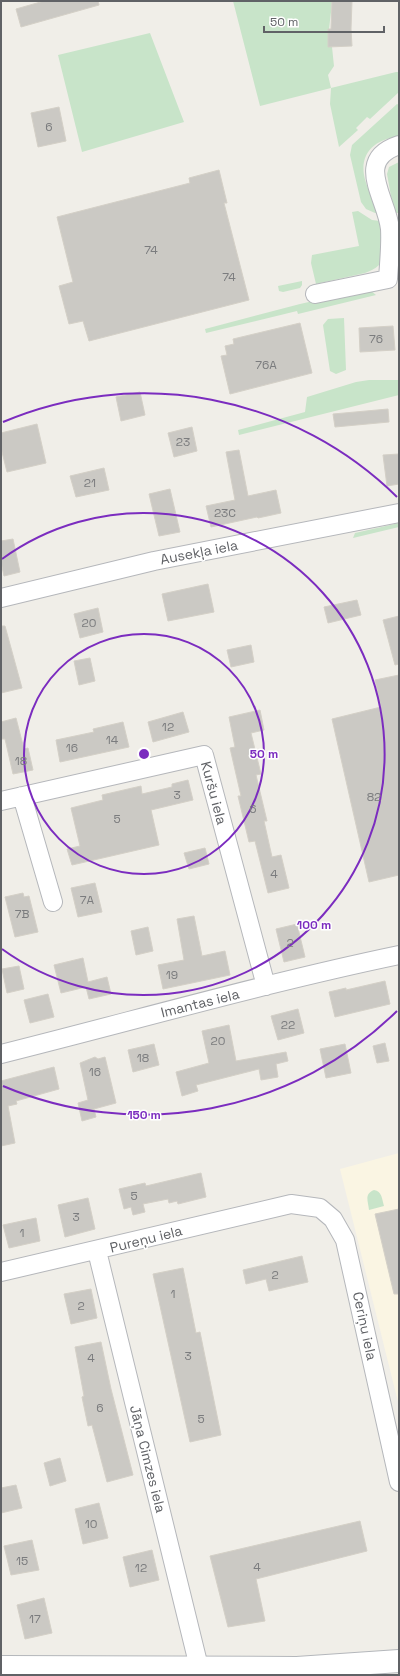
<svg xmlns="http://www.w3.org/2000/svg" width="400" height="1676" font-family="'Space Grotesk',sans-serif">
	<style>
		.commercial { fill: #faf5e3 }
		.green { fill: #c8e4c9 }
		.building { fill: #cbc9c4; stroke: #d4d0c7 }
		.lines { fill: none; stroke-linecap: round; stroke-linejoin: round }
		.street-casing { stroke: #b5b7bb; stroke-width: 20 }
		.secondary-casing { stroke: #b4b7bb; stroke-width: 24 }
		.street { stroke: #fff; stroke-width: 18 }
		.secondary { stroke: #fff; stroke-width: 22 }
		.ring { fill: none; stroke: #7b2cbf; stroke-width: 2 }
		.labels { text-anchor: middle; stroke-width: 3; stroke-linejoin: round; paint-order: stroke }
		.number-label { font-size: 12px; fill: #7b7c7e }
		.street-label { font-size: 14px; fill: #606266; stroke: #fff }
		.centre { fill: #7b2cbf; stroke: #fff; stroke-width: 2 }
		.ring-label { font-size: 12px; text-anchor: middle; font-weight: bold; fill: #7b2cbf; stroke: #fff; stroke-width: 3; stroke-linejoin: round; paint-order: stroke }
	</style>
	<rect width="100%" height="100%" fill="#f0eee8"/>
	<path class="commercial" d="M399,1153V1209L376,1215L391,1281L399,1279V1406L340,1169Z"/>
	<path class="green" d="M233,1H332C331,17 328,31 328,46L332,47L334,66L328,75L331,88L396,72H399V92L370,119L367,117L356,128L358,130L339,147L330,104L331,88L260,106Z
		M150,33L184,122L82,152L58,55Z
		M397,104L399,105V137C378,138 360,151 364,175C366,187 374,201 379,213H375L366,209L361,202L350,155L352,145Z
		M399,162V213H394L387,174L389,167Z
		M358,211L372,220L380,221C382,231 386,256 379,265C375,269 370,271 365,273L316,284L311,263L312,255L359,246L352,212Z
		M302,281V285L300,288L283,292L279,291L278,286Z
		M362,290L371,291L376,295L298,314L297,311L206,333L205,329L300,304Z
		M344,318L346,370L336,374L330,371L323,325L328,319Z
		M369,380H399V395L239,435L238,430L305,412L307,397L356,382Z
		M399,523V527L353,538L355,533Z
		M374,1190C382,1191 382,1199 384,1206L369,1210C368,1201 364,1194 374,1190Z"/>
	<path class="building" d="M44,1H98L99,5L21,27L16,9Z
		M332,1H352L351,29L352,46L328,47V29H331Z
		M59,107L66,141L38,147L31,113Z
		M219,170L227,203H224L249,300L89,341L83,321L69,324L59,286L73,282L57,217L190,183L189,178Z
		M300,323L312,373L230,394L221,356L227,355L225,346L234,344L233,339Z
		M393,326L395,350L360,352L359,328Z
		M140,392L145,415L121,421L116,397Z
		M388,409L389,422L335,427L333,414Z
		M37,424L46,463L7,472L1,448V433Z
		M192,427L197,451L174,457L168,433Z
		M239,450L248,496L276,490L281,513L258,518L257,517L211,527L206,506L235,500L226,452Z
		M399,454V484L387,486L383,455Z
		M104,468L109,490L76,497L70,476Z
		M170,489L180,532L159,536L149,494Z
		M13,539L20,572L4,576L1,562V541Z
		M208,584L214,612L168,621L162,594Z
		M357,600L361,615L328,623L324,607Z
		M98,608L103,632L80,638L74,614Z
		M399,616V664L395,665L383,620Z
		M1,626H5L22,688L1,693Z
		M251,645L254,662L231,667L227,650Z
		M90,658L95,681L79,685L74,661Z
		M399,675V875L369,882L332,719L381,707L375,680Z
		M260,710L264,730L251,733L261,774L256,775L267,821H264L272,857L281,855L289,888L268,893L255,841L249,842L238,796H241L230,748L235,747L229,717Z
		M183,712L189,732L153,742L148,722Z
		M16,718L24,749L28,748L33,770L13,774L5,739H1V722Z
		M123,722L129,747L60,762L56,740L94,732L93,729Z
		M188,780L193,800L151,810L159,845L72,865L67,849L80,846L71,808L103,800L102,795L141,786L142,794L172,787V784Z
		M205,848L209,864L189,869L184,853Z
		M95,883L102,912L78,917L71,888Z
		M23,893L24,897L29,896L38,932L15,937L5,897Z
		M194,916L202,956L225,951L230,975L163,989L158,965L184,960L177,919Z
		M297,924L305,957L284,962L276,929Z
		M148,927L153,951L136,955L131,931Z
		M83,958L88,982L107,977L111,994L89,999L86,987L61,993L54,965Z
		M19,966L24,989L7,993L2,969Z
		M385,981L390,1004L335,1017L329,992L346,988V990Z
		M48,994L54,1017L30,1023L24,1000Z
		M298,1009L304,1033L278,1040L271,1016Z
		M229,1025L236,1061L286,1052L288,1061L276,1064L278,1077L261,1080L259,1069L196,1085L198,1091L182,1096L176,1072L209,1063L202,1031Z
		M385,1043L389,1061L377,1063L373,1046Z
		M154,1044L159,1065L133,1072L128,1050Z
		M345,1044L351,1073L326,1078L320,1049Z
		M95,1057L98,1059L105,1057L116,1103L94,1109L96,1117L82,1121L78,1103L88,1100L80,1063Z
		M54,1067L59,1089L16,1101L17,1104L8,1106L15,1143L1,1146V1081Z
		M201,1173L206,1197L178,1204L177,1201L169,1203L168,1199L143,1204L145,1212L133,1215L131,1207L124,1209L119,1189L145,1183L146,1186Z
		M88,1198L95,1229L65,1237L58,1205Z
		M399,1209V1294H394L375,1214Z
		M36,1218L40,1241L9,1248L3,1225Z
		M302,1256L308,1282L269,1291L266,1279L246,1284L243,1270Z
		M183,1268L196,1333L200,1332L221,1435L190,1442L153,1274Z
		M91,1289L97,1318L71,1324L64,1294Z
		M101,1342L111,1389L133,1475L107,1482L92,1425L88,1426L82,1397L84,1396L75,1347Z
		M60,1458L66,1481L50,1486L44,1463Z
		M16,1485L22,1508L1,1513V1488Z
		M99,1503L108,1538L83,1544L75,1509Z
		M360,1521L367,1551L256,1579L265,1621L228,1627L210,1556Z
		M32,1540L39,1570L11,1575L4,1546Z
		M152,1550L159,1580L130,1587L123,1557Z
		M44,1598L52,1633L25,1639L17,1605Z"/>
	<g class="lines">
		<defs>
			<path id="street" d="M315,294L388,279C389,263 391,245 390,229C387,198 353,160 399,145
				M1,598L154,561L399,513
				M22,796L53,902
				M1,801L204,755L266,986
				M1,1054C133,1021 265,983 399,955
				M97,1251L199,1667
				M1,1272L291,1204L320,1208L333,1219L345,1240L399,1482"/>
			<path id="secondary" d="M1,1667L297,1668L399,1661"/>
		</defs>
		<use href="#street" class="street-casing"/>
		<use href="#secondary" class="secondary-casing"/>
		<use href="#street" class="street"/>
		<use href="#secondary" class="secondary"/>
	</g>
	<g class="ring">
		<circle cx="144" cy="754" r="120"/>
		<path d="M2 559A241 241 0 1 1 2 949"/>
		<path d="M397 1011A361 361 0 0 1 3 1086M3 422A361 361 0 0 1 397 497"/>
	</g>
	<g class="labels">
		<g class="number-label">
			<text x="49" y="131">6</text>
			<text x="151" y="254">74</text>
			<text x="229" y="281">74</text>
			<text x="376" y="343">76</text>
			<text x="266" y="369">76A</text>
			<text x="183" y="446">23</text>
			<text x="90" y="487">21</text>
			<text x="225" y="517">23C</text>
			<text x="89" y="627">20</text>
			<text x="168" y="731">12</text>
			<text x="112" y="744">14</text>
			<text x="72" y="752">16</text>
			<text x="21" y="765">18</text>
			<text x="177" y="799">3</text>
			<text x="374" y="801">82</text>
			<text x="253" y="813">6</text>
			<text x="117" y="823">5</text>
			<text x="274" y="878">4</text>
			<text x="87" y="904">7A</text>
			<text x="22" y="918">7B</text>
			<text x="290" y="947">2</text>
			<text x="172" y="979">19</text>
			<text x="288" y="1029">22</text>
			<text x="218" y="1045">20</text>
			<text x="143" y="1062">18</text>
			<text x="95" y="1076">16</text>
			<text x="134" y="1200">5</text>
			<text x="76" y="1221">3</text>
			<text x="22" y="1237">1</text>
			<text x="275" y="1279">2</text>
			<text x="173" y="1298">1</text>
			<text x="81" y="1310">2</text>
			<text x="188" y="1360">3</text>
			<text x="91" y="1362">4</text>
			<text x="100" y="1412">6</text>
			<text x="201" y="1423">5</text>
			<text x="91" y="1528">10</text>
			<text x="22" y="1565">15</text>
			<text x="257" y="1571">4</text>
			<text x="141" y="1572">12</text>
			<text x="35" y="1623">17</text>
		</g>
		<g class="street-label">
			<text transform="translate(199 552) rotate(-11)" y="5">Ausekļa iela</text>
			<text transform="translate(214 793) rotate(75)" y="5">Kuršu iela</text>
			<text transform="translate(200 1003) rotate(-14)" y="5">Imantas iela</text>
			<text transform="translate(146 1239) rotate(-14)" y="5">Pureņu iela</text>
			<text transform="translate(365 1326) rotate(78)" y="5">Ceriņu iela</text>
			<text transform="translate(148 1459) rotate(76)" y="5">Jāņa Cimzes iela</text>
		</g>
	</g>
	<circle cx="144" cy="754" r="6" class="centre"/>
	<g class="ring-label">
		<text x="264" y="758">50 m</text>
		<text x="314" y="929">100 m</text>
		<text x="144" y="1119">150 m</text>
	</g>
	<rect width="400" height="1676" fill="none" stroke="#606266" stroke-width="4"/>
	<path d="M264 26v6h120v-6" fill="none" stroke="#606266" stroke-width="2"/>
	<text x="270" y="26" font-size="12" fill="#606266" stroke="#ffffff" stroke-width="3" paint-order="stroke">50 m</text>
</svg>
